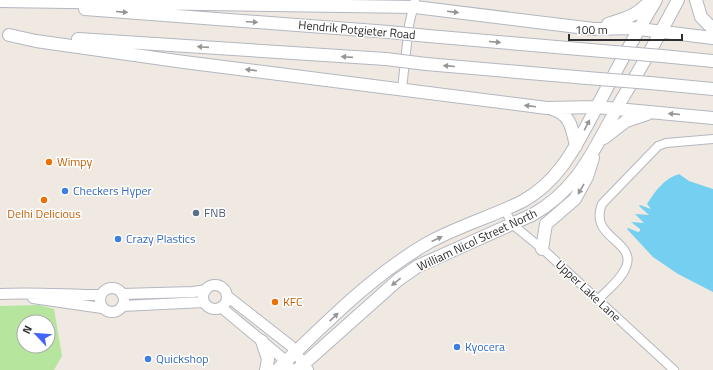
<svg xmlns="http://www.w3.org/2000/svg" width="713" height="370" font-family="'Titillium Web',sans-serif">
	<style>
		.green { fill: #b6e59e; fill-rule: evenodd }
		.water { fill: #75cff0 }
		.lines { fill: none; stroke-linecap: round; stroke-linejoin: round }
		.minor-casing { stroke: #b4b7c1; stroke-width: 10 }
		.tertiary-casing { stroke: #b4b7c1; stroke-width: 12 }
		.secondary-casing { stroke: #b4b7c1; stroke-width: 14 }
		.minor { stroke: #fff; stroke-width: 8 }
		.tertiary { stroke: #fff; stroke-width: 10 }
		.secondary { stroke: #fff; stroke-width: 12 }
		.secondary-bridge-casing { stroke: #b4b7c1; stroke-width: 14; stroke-linecap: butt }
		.secondary-bridge { stroke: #fff; stroke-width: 12 }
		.oneway { fill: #969696 }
		.food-dot { fill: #e8710a; stroke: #fff; stroke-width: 1.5 }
		.shop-dot { fill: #3f7fe0; stroke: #fff; stroke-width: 1.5 }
		.service-dot { fill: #5c6f8a; stroke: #fff; stroke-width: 1.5 }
		.labels { text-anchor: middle; stroke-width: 3; stroke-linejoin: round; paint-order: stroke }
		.street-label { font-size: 12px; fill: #2e2e2e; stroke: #fff }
		.food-label { font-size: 12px; fill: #c56008; stroke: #fff; text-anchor: start }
		.shop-label { font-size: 12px; fill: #366cbe; stroke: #fff; text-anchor: start }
		.service-label { font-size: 12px; fill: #4e5e75; stroke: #fff; text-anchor: start }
	</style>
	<rect width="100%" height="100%" fill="#efe9e1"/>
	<path class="green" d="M39,305L54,309L62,356L54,370H0V306ZM24,322H48V346H24Z"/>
	<path class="water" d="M679,174L689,181L713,189V292L678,274L653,257L627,229L628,228L638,232L640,231V229L631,222L644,223L635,214L649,215L639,206L640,205L651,209L647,204C655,191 665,178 679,174Z"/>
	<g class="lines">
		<defs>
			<path id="minor" d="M402,89L409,25L415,0
				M505,210L512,224L546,252L674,370
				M598,300C607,290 621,280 626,267C637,241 588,238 602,204L658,146L666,143L713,139"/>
			<path id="tertiary" d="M203 297a12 12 0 1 1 24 0a12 12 0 1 1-24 0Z
				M100 300a12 12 0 1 1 24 0a12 12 0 1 1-24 0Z
				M0,294C33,292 67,295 101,295
				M122,294L193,292L206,290
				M227,296L291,346L308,370
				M33,298L102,308
				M122,306L204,302
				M222,308L280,356L292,370"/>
			<path id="secondary" d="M696,0L701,17L713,29
				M0,1L415,7L594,29L631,28L713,38
				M85,9L389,32
				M608,24C628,17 635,17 650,1
				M9,35L36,41L184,62L547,108L596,107L713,118
				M428,36L614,52
				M78,39L386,59
				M662,56L713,61
				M426,64L599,79
				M650,83L713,89
				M552,109C571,114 572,129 576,146
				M604,138L626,121L647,114
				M542,249L546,224L575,199L587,177L593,158
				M262,341L268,359L266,370
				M277,370C324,325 370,277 426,244C457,226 492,217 523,201C563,179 579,139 600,101C618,67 636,33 656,0
				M297,370L398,280L418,266L532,215C581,188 596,144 622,99C642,66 660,34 678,0"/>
		</defs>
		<use href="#minor" class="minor-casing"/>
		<use href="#tertiary" class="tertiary-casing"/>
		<use href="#secondary" class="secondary-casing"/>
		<use href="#minor" class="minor"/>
		<use href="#tertiary" class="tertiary"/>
		<use href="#secondary" class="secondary"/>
		<defs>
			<path id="secondary-bridge" d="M389,32L428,36
				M614,52L662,56
				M386,59L426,64
				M599,79L650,83"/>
		</defs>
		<use href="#secondary-bridge" class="secondary-bridge-casing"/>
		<use href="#secondary-bridge" class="secondary-bridge"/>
	</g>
	<defs><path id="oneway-solid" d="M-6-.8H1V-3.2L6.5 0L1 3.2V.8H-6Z"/></defs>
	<g class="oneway">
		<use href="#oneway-solid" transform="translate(122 12) rotate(5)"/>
		<use href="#oneway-solid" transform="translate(453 12) rotate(7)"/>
		<use href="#oneway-solid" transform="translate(252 22) rotate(3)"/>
		<use href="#oneway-solid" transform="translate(495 42) rotate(5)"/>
		<use href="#oneway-solid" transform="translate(203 47) rotate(-176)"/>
		<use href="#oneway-solid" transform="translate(347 57) rotate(-176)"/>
		<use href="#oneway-solid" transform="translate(449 66) rotate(-175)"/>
		<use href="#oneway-solid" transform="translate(251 70) rotate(-173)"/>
		<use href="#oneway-solid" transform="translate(530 106) rotate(-173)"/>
		<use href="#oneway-solid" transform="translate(674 114) rotate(-175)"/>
		<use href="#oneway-solid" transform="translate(587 125) rotate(-62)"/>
		<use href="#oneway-solid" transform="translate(581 189) rotate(120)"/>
		<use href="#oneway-solid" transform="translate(437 239) rotate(-25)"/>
		<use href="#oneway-solid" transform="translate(396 282) rotate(141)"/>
		<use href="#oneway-solid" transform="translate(334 317) rotate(-43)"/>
	</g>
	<g class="food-dot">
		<circle cx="49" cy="162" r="4"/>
		<circle cx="44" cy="200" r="4"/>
		<circle cx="275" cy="302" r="4"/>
	</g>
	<g class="shop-dot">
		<circle cx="65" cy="191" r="4"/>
		<circle cx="118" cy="239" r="4"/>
		<circle cx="457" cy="347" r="4"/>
		<circle cx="148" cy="359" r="4"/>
	</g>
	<circle class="service-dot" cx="196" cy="213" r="4"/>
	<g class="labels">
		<g class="street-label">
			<text transform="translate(357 30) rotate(5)" y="4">Hendrik Potgieter Road</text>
			<text transform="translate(477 240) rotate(-25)" y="4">William Nicol Street North</text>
			<text transform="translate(588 291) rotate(43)" y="4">Upper Lake Lane</text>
		</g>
		<g class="food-label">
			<text x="57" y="166">Wimpy</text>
			<text x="44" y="218" text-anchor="middle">Delhi Delicious</text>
			<text x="283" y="306">KFC</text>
		</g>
		<g class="shop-label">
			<text x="73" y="195">Checkers Hyper</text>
			<text x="126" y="243">Crazy Plastics</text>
			<text x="465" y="351">Kyocera</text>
			<text x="156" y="363">Quickshop</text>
		</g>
		<g class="service-label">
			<text x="204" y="217">FNB</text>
		</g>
	</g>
	<g transform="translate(36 334) rotate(296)"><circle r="19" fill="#ffffff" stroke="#ababab"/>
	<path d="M0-3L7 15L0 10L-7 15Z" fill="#4264fb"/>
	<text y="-6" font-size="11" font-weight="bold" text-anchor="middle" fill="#2e2e2e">N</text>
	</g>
	<path d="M569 34v6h113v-6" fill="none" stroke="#2e2e2e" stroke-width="2"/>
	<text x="575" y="34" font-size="12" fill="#2e2e2e" stroke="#ffffff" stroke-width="3" paint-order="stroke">100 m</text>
</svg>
